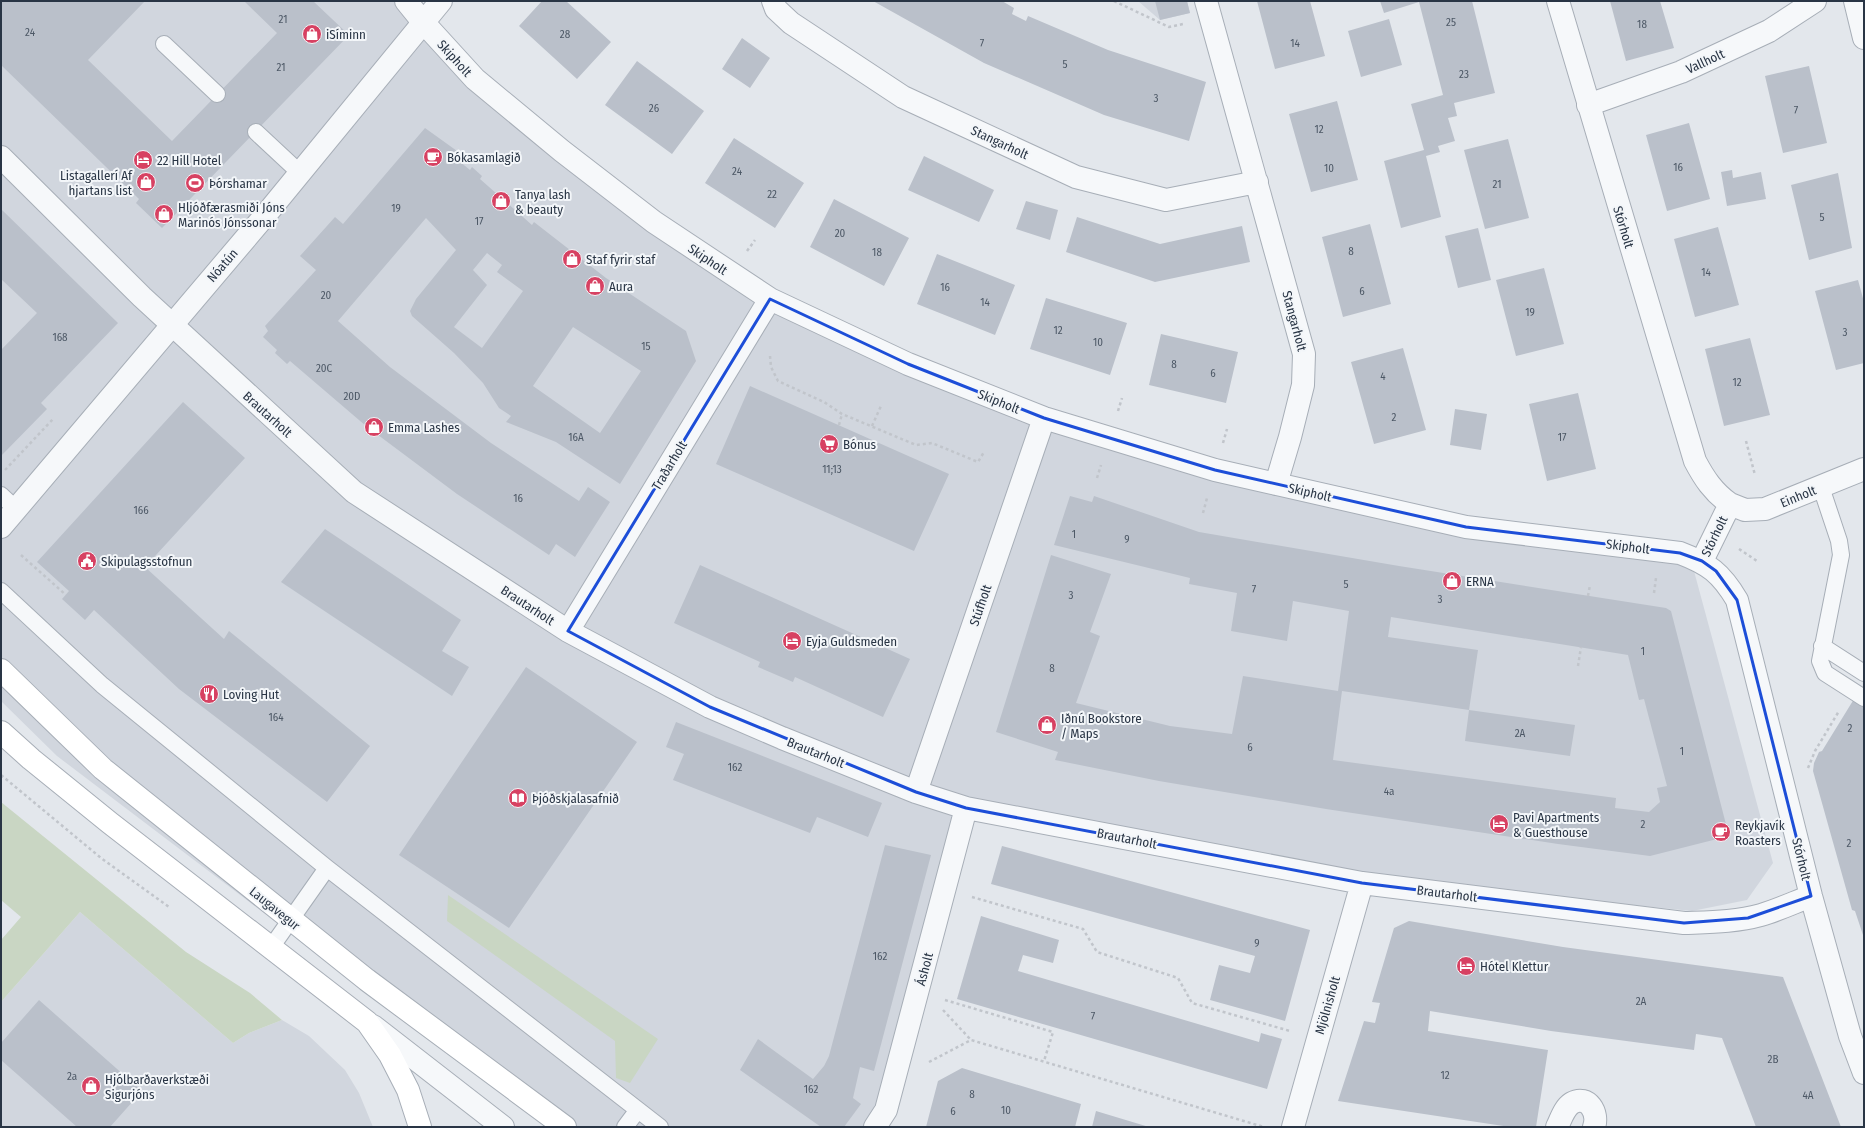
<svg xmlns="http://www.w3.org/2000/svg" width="1865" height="1128" font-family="'Fira Sans Condensed',sans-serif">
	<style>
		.built { fill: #d1d6de }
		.green { fill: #c9d6c3 }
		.building { fill: #bac0ca; fill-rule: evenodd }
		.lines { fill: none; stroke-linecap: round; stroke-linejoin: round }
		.service-casing { stroke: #a7aeb7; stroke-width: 18 }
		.minor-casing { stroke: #a7aeb7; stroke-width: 24 }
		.tertiary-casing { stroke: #a7aeb7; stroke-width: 24 }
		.secondary-casing { stroke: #a7aeb7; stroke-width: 24 }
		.path { stroke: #c1c5cb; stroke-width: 2.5; stroke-dasharray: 3 3; stroke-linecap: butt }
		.service { stroke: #f6f8fa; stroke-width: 16 }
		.minor { stroke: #f6f8fa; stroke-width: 22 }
		.tertiary { stroke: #f6f8fa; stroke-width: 22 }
		.secondary { stroke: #fff; stroke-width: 22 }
		.marked { fill: none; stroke: #1d4ed8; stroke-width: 3; stroke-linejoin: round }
		.labels { text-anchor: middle; stroke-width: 4; stroke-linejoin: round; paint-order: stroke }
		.number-label { font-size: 11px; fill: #4d5866 }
		.poi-label { font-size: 13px; fill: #293545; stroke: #f3f6f9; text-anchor: start }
		.street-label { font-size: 13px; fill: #293545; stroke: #f3f6f9 }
	</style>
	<rect width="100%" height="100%" fill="#e3e7ec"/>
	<path class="built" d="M1,1H393L481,91L772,305L1225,480L1691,560L1773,863L1747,900L1692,911L1357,877L965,804L873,1127H546L57,756L1,701Z
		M1138,1H1187L1190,13L1160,20Z
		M80,912L233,1043L249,1033L282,1020L309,1036L345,1070L359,1093L373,1127H1V1002Z"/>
	<path class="green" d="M1,802L186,952L250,993L282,1020L249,1033L233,1043L80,912L1,1002V940L21,917L1,900Z
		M448,895L658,1039L630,1083L616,1078L615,1041L447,921Z"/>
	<path class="building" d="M1,1H145L88,60L172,141L277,33L244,1H313L349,35L162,228L136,203L139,199L1,65Z
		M542,1H566L611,42L577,79L519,26Z
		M873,1H1002L1014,8L1012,14L1026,21L1028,16L1108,50L1206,82L1189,141L1104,115L984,63Z
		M1155,1H1187L1190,13L1160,20Z
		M1257,1H1310L1325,56L1275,69Z
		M1380,1H1419V2L1472,1L1495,93L1454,103L1457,116L1448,118L1455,141L1438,146L1440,152L1426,156L1441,217L1401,228L1384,161L1424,150L1411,104L1443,95L1419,2L1384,13Z
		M1610,1H1660L1674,48L1626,61Z
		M1389,19L1402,65L1361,77L1348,31Z
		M742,38L770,58L750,88L722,69Z
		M637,61L704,111L672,154L605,105Z
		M1809,66L1827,143L1783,153L1765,76Z
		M1337,101L1358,180L1311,192L1289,114Z
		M1689,123L1710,199L1667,211L1646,135Z
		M425,128L464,156L459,161L470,170L472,167L482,176L480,179L532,225L534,222L606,278L686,331L696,361L620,484L556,442L506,422L511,416L499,408L483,383L454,353L412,316L410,311L416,299L456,250L426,218L338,321L390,367L491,443L579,501L588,487L610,502L575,557L556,544L549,555L457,494L366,426L290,361L287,364L275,353L277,350L263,337L268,331L265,326L316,270L300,256L335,217L343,224ZM487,253L502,265L497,272L523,291L482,348L454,327L487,285L473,270ZM573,327L641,371L600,433L533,386Z
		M734,138L804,183L775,228L705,183Z
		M1508,139L1529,218L1485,229L1464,150Z
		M924,156L994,190L979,222L908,190Z
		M1732,170L1733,178L1761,172L1766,199L1727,206L1721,172Z
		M1838,173L1852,248L1809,260L1791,185Z
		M834,199L909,238L884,286L810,247Z
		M1026,201L1058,210L1050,240L1016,229Z
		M1,209L118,323L41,403L47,409L1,456V350L37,313L1,279Z
		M1077,217L1160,244L1242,226L1250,262L1155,282L1066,252Z
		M1370,224L1391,304L1343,317L1322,237Z
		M1718,227L1739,305L1695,317L1674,239Z
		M1478,228L1491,280L1458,288L1445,236Z
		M937,254L1015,285L995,335L917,304Z
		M1544,268L1564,344L1516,356L1496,280Z
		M1858,280L1864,302V363L1836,370L1815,291Z
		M1046,298L1127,323L1110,375L1030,349Z
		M1161,334L1238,352L1226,403L1149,385Z
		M1750,338L1770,415L1724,426L1705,349Z
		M1403,348L1426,430L1374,444L1351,362Z
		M750,386L949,474L914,551L716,464Z
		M1578,393L1596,469L1547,481L1529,404Z
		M183,402L245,458L145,567L224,639L229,631L370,746L327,802L179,689L94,610L85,620L62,599L69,591L37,562Z
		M1455,409L1487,414L1481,450L1450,445Z
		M1070,496L1092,502L1094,496L1199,532L1399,566L1666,608L1671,611L1729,836L1650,856L1558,844L1326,809L1159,781L1055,760L1058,752L996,732L1051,555L1111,574L1090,632L1100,636L1076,703L1170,726L1232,734L1243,676L1338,691L1349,611L1293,601L1287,641L1231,631L1237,593L1189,584L1190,578L1054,545ZM1391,617L1628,655L1639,700L1644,699L1667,786L1657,788L1660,802L1649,812L1615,808L1616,798L1333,760L1342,691L1469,710L1478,650L1388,637Z
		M325,529L461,620L442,651L469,667L452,696L281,582Z
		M700,565L910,659L883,717L795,677L793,682L758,667L760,662L674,623Z
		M526,667L637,742L509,928L399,855Z
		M1854,699L1864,706V938L1855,911L1852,910L1813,771L1814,763L1819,752L1822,751Z
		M1469,710L1575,725L1570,756L1465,741Z
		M676,722L882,803L868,837L817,817L810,833L673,780L684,754L666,747Z
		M885,845L931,855L874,1071L860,1067L853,1098L861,1104L844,1127H821L740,1070L758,1039L813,1079L824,1066L829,1056Z
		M1002,846L1310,930L1285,1021L1210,1000L1219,965L1250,973L1255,956L991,884Z
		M981,916L1059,940L1053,963L1023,955L1018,971L1259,1042L1261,1033L1282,1039L1267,1089L957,999Z
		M1409,921L1563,947L1783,977L1841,1127H1756L1722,1038L1696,1034L1694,1050L1551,1031L1430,1011L1428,1031L1548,1050L1536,1127H1510L1338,1101L1364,1021L1375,1023L1380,1003L1372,1002L1394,928Z
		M39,1000L142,1091L110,1127H77L1,1060V1043Z
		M962,1068L1081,1104L1075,1127H926L938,1081Z
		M1096,1111L1149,1127H1092Z"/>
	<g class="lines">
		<defs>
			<path id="service" d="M164,44L217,94
				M256,132L300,173
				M1821,487L1839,541L1841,555L1820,661L1825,673L1864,698
				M1,495L16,509
				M1,591L102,685L327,868L660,1127
				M1822,646L1864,673
				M270,949L327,868
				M625,1127L637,1111"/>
			<path id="minor" d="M773,1L776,9L791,23L903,97L1076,177L1166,200L1257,182
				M1206,1L1304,354L1303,385L1290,437L1276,484
				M1558,1L1695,461C1704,478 1713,492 1730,504L1702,561
				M1855,1L1864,38
				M423,22L475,79L562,151L654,222L770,299L908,364L1044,418L1215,470L1466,527L1680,553C1709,564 1721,573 1737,600L1811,896L1850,1036L1864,1073
				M1588,105L1681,72L1769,31L1815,1
				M1,157L142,297L354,492L568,631L710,707L782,738L916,792L966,808L1362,883L1684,923C1710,922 1736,922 1761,915C1778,910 1795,902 1811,896
				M1730,504L1745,510L1765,509L1864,469
				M568,631L770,299
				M916,792L1044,418
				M373,1026L503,1127
				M875,1127L886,1110L966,808
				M1293,1127L1362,883
				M1557,1127C1561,1119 1564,1108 1572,1103C1588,1094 1599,1113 1594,1127"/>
			<path id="tertiary" d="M406,1L423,22
				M1,527L268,212L441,1"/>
			<path id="secondary" d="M1,670L103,769L367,980L565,1127
				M1,732L31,759L110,823L367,1022L390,1055L408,1090L420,1127"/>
		</defs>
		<use href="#service" class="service-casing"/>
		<use href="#minor" class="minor-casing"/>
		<use href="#tertiary" class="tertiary-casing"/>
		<use href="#secondary" class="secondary-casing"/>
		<path class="path" d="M1114,1L1169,27L1183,24
			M747,251L755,240
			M770,356L771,367L778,381L824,402L842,414L916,445L932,443L978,462L984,452
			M1118,411L1122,398
			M839,425L842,414
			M872,426L881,406
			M1746,441L1755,475
			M1223,443L1227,429
			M5,470L54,418
			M1097,478L1101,465
			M1203,513L1207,498
			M1739,549L1757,561
			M21,555L66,595
			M1654,593L1656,578
			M1588,596L1590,585
			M1578,666L1581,647
			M1808,768L1815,751L1839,711
			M1,775L101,858L169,907
			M972,897L1083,929L1097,952L1178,978L1192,1003L1290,1031
			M945,1000L1053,1032L1044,1061
			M943,1010L971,1040
			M929,1062L971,1040L1264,1127"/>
		<use href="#service" class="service"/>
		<use href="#minor" class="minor"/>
		<use href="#tertiary" class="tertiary"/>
		<use href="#secondary" class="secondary"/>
	</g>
	<path class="marked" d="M770,299L908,364L1044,418L1215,470L1466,527L1680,553L1702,561L1716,571L1737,600L1811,896L1748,918L1684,923L1362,883L966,808L916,792L710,707L568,631Z"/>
	<defs>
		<symbol id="shop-disc" viewBox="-11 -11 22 22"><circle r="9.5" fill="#d74162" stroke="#f3f6f9"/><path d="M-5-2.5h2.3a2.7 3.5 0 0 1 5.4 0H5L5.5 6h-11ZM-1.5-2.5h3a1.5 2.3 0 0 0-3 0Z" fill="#fff"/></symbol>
		<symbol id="cafe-disc" viewBox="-11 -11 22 22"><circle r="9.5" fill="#d74162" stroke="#f3f6f9"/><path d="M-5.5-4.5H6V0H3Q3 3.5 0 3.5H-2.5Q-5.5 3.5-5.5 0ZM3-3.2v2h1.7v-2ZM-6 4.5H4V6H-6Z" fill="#fff"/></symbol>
		<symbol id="hotel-disc" viewBox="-11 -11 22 22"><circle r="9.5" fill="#d74162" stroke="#f3f6f9"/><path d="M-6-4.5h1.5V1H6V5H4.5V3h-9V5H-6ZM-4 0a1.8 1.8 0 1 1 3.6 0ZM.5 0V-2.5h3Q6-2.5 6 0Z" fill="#fff"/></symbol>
		<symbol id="stadium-disc" viewBox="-11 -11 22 22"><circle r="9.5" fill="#d74162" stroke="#f3f6f9"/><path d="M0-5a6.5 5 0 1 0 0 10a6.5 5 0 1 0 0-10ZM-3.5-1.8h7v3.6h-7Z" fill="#fff"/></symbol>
		<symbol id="supermarket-disc" viewBox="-11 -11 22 22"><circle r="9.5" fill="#d74162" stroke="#f3f6f9"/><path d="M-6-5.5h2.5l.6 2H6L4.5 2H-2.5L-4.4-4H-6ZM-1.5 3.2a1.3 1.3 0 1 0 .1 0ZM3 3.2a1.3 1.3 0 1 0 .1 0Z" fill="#fff"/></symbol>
		<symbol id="civic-disc" viewBox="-11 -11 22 22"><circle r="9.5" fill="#d74162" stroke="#f3f6f9"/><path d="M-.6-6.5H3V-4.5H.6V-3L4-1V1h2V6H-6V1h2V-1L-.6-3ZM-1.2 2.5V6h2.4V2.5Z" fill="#fff"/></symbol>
		<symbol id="restaurant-disc" viewBox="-11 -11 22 22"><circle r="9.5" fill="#d74162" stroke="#f3f6f9"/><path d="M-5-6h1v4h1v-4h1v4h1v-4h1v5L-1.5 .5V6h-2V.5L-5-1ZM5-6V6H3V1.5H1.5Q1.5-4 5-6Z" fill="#fff"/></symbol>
		<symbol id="library-disc" viewBox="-11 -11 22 22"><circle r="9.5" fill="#d74162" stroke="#f3f6f9"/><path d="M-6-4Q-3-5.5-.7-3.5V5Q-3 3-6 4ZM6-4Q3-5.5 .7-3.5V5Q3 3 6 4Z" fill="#fff"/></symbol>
	</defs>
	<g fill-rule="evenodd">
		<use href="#shop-disc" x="301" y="23" width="22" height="22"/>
		<use href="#cafe-disc" x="422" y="146" width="22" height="22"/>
		<use href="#hotel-disc" x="132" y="149" width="22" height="22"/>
		<use href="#shop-disc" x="135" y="171" width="22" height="22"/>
		<use href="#stadium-disc" x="184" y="172" width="22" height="22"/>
		<use href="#shop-disc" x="490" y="190" width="22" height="22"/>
		<use href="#shop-disc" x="153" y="203" width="22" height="22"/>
		<use href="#shop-disc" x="561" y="248" width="22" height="22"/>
		<use href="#shop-disc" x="584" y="275" width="22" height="22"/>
		<use href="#shop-disc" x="363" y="416" width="22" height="22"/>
		<use href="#supermarket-disc" x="818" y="433" width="22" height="22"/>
		<use href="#civic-disc" x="76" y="550" width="22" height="22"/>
		<use href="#shop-disc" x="1441" y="570" width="22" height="22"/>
		<use href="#hotel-disc" x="781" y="630" width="22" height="22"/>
		<use href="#restaurant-disc" x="198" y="683" width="22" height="22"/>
		<use href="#shop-disc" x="1036" y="714" width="22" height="22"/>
		<use href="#library-disc" x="507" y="787" width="22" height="22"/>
		<use href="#hotel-disc" x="1488" y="813" width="22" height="22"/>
		<use href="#cafe-disc" x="1710" y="821" width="22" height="22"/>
		<use href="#hotel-disc" x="1455" y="955" width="22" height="22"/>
		<use href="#shop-disc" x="80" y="1075" width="22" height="22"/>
	</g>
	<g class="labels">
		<g class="number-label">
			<text x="283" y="23">21</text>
			<text x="1451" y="26">25</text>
			<text x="1642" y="28">18</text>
			<text x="30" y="36">24</text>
			<text x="565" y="38">28</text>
			<text x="982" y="47">7</text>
			<text x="1295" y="47">14</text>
			<text x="1065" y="68">5</text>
			<text x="281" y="71">21</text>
			<text x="1464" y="78">23</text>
			<text x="1156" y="102">3</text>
			<text x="654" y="112">26</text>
			<text x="1796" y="114">7</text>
			<text x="1319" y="133">12</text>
			<text x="1678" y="171">16</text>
			<text x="1329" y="172">10</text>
			<text x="737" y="175">24</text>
			<text x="1497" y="188">21</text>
			<text x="772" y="198">22</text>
			<text x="396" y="212">19</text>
			<text x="1822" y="221">5</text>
			<text x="479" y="225">17</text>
			<text x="840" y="237">20</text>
			<text x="1351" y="255">8</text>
			<text x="877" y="256">18</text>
			<text x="1706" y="276">14</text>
			<text x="945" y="291">16</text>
			<text x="1362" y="295">6</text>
			<text x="326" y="299">20</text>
			<text x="985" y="306">14</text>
			<text x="1530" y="316">19</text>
			<text x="1058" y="334">12</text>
			<text x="1845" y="336">3</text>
			<text x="60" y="341">168</text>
			<text x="1098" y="346">10</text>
			<text x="646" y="350">15</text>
			<text x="1174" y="368">8</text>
			<text x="324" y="372">20C</text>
			<text x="1213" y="377">6</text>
			<text x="1383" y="380">4</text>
			<text x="1737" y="386">12</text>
			<text x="352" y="400">20D</text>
			<text x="1394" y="421">2</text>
			<text x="576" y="441">16A</text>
			<text x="1562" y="441">17</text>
			<text x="832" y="473">11;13</text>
			<text x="518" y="502">16</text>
			<text x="141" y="514">166</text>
			<text x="1074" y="538">1</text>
			<text x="1127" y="543">9</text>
			<text x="1346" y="588">5</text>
			<text x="1254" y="593">7</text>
			<text x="1071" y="599">3</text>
			<text x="1440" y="603">3</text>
			<text x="1643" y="655">1</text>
			<text x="1052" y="672">8</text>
			<text x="276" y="721">164</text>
			<text x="1850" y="732">2</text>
			<text x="1520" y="737">2A</text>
			<text x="1250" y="751">6</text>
			<text x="1682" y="755">1</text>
			<text x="735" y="771">162</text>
			<text x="1389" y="795">4a</text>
			<text x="1643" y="828">2</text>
			<text x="1849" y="847">2</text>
			<text x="1257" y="947">9</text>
			<text x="880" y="960">162</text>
			<text x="1641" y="1005">2A</text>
			<text x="1093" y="1020">7</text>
			<text x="1773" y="1063">2B</text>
			<text x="1445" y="1079">12</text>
			<text x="72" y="1080">2a</text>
			<text x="811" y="1093">162</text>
			<text x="972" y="1098">8</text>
			<text x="1808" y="1099">4A</text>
			<text x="1006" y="1114">10</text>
			<text x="953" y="1115">6</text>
		</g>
		<g class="poi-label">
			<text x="326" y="39">iSíminn</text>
			<text x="447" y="162">Bókasamlagið</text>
			<text x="157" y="165">22 Hill Hotel</text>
			<text x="132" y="180" text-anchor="end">Listagallerí Af<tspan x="132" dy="15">hjartans list</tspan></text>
			<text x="209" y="188">Þórshamar</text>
			<text x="515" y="199">Tanya lash<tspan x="515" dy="15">&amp; beauty</tspan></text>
			<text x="178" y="212">Hljóðfærasmiði Jóns<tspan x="178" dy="15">Marinós Jónssonar</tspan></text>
			<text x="586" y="264">Staf fyrir staf</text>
			<text x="609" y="291">Aura</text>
			<text x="388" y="432">Emma Lashes</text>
			<text x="843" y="449">Bónus</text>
			<text x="101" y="566">Skipulagsstofnun</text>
			<text x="1466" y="586">ERNA</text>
			<text x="806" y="646">Eyja Guldsmeden</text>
			<text x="223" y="699">Loving Hut</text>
			<text x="1061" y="723">Iðnú Bookstore<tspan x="1061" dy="15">/ Maps</tspan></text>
			<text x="532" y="803">Þjóðskjalasafnið</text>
			<text x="1513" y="822">Pavi Apartments<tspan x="1513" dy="15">&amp; Guesthouse</tspan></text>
			<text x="1735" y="830">Reykjavík<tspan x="1735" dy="15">Roasters</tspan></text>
			<text x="1480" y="971">Hótel Klettur</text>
			<text x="105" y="1084">Hjólbarðaverkstæði<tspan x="105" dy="15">Sigurjóns</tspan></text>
		</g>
		<g class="street-label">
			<text transform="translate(455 58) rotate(48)" y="5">Skipholt</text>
			<text transform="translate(1705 61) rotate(-25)" y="5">Vallholt</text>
			<text transform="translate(1000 142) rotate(25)" y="5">Stangarholt</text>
			<text transform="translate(1624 227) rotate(73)" y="5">Stórholt</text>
			<text transform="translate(708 259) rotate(34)" y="5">Skipholt</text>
			<text transform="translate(222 265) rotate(-49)" y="5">Nóatún</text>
			<text transform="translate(1295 321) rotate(75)" y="5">Stangarholt</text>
			<text transform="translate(999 401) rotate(22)" y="5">Skipholt</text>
			<text transform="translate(268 414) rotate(42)" y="5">Brautarholt</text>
			<text transform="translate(669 465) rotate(-59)" y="5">Traðarholt</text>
			<text transform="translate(1310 492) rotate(13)" y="5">Skipholt</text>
			<text transform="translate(1798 496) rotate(-22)" y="5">Einholt</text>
			<text transform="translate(1714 536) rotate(-64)" y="5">Stórholt</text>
			<text transform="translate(1628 546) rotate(7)" y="5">Skipholt</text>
			<text transform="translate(528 605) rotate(33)" y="5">Brautarholt</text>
			<text transform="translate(980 605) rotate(-71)" y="5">Stúfholt</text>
			<text transform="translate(816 752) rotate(22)" y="5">Brautarholt</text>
			<text transform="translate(1127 838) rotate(11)" y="5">Brautarholt</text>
			<text transform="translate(1802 859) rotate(76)" y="5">Stórholt</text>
			<text transform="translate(1447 893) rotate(7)" y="5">Brautarholt</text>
			<text transform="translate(275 908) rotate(39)" y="5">Laugavegur</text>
			<text transform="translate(924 969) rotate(-75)" y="5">Ásholt</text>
			<text transform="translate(1327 1005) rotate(-74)" y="5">Mjölnisholt</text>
		</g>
	</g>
	<rect width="1865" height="1128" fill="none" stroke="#293545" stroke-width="4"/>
</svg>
